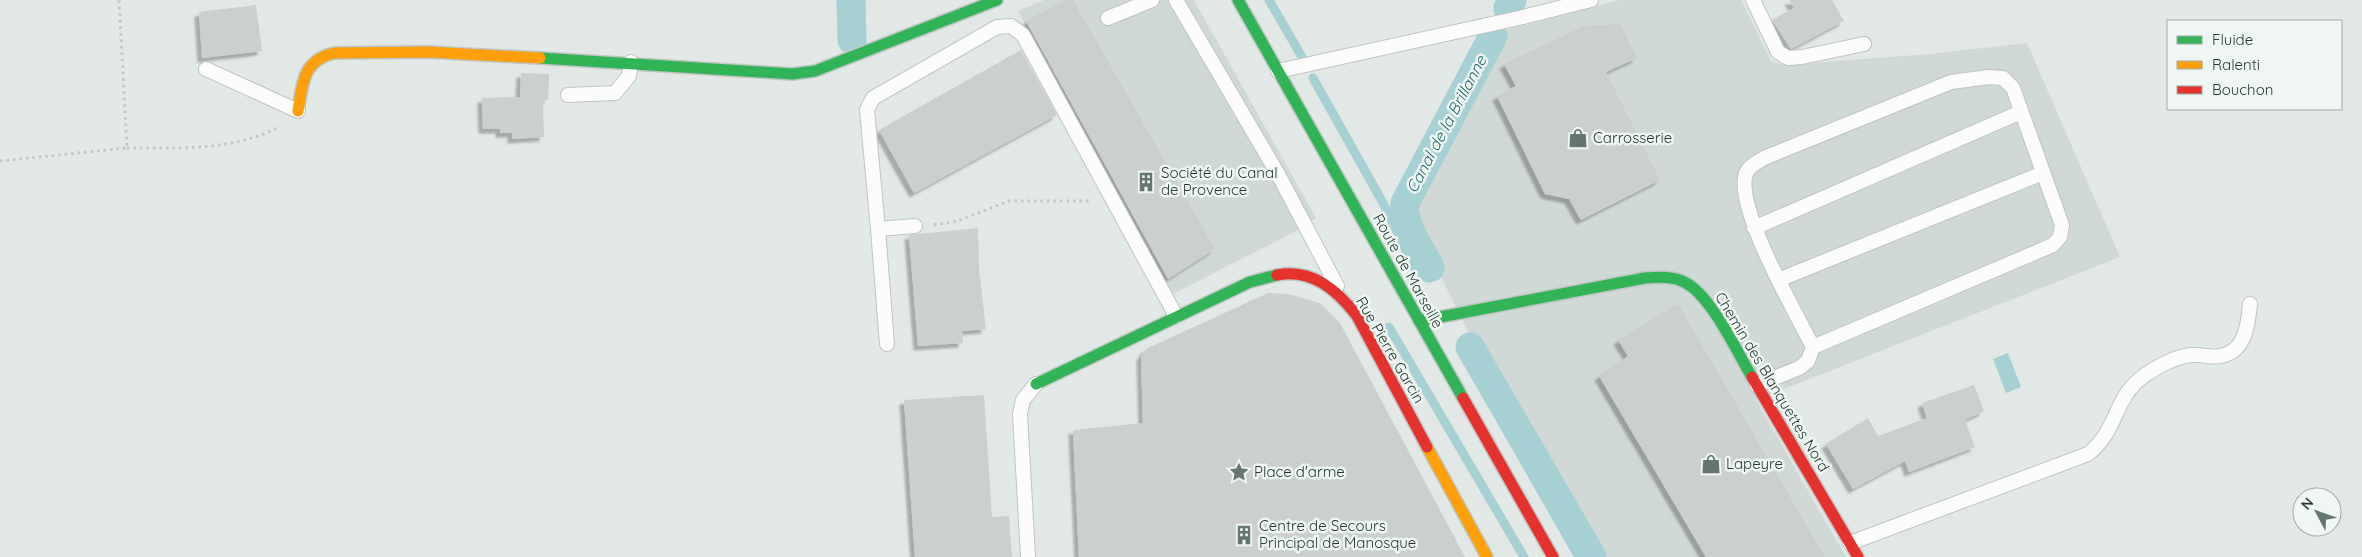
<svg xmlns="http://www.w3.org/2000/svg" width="2362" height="557" font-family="Quicksand,sans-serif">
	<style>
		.built { fill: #d0d9d5 }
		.water { fill: #a5d0d4 }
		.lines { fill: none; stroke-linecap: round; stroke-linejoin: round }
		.stream { stroke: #a5d0d4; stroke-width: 9 }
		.canal { stroke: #a5d0d4; stroke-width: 29 }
		.building { fill: #cbd0ce; filter: url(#shadow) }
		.lane-casing { stroke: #bfc4c2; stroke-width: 16 }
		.fast-casing { stroke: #bfc5c2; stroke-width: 14 }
		.slow-casing { stroke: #bfc5c2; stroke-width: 14 }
		.jam-casing { stroke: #bfc5c2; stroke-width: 14 }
		.path { stroke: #c0c8c4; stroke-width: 3; stroke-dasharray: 2.5 4; stroke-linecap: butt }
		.lane { stroke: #fbfcfb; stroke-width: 14 }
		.fast { stroke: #30b455; stroke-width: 11 }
		.slow { stroke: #ff9f0a; stroke-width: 11 }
		.jam { stroke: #e5322d; stroke-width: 11 }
		.labels { text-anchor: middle; stroke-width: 5; stroke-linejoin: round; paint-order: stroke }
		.poi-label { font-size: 15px; fill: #223931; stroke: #f0f7f3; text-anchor: start }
		.street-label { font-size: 15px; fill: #223931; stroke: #f0f7f3 }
		.water-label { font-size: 16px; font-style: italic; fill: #206871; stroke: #f0f7f3 }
	</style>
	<defs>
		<filter id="shadow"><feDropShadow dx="-4.5" dy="4.5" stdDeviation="1" flood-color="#0004"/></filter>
	</defs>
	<rect width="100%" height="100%" fill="#e2e8e5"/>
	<path class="built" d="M1044,0H1194L1316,218L1306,226L1173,294L1018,11Z
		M1620,0H1741L1771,61L1783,65L1930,54L2027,43L2120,257L1756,400L1846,557H1600L1475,345L1409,213L1506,30Z"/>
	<path class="water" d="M2008,353L2021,387L2006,393L1993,359Z"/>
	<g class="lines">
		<path class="stream" d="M1269,0L1302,57
			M1313,78L1383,203L1414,267
			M1389,327L1524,557
			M1466,359L1579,557"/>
		<path class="canal" d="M851,0L852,40
			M1508,8L1512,0
			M1430,268C1421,249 1402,224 1405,203L1493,36
			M1470,347L1592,557"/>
	</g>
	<path class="building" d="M1065,0H1073L1215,249L1168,279L1026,21Z
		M1789,0H1832L1844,21L1791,49L1772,20L1794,8Z
		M256,5L262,51L202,58L199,12Z
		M1620,24L1637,58L1606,72L1660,180L1581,220L1569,199L1545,194L1497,96L1516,86L1504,64L1584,26Z
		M1021,50L1057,115L914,193L879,130Z
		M521,73L549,74L548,100H543L544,137L512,139V133H500V129H483L482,98L520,97Z
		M978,228L979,269L986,329L962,331L963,343L918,346L909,235Z
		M1268,293L1288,294L1320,303L1340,323L1465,557H1079L1073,430L1143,423L1141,357L1146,349Z
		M1678,304L1825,557H1706L1599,376L1628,356L1618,340Z
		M1974,385L1984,411L1965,420L1975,447L1909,472L1905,461L1853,489L1826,444L1868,418L1878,436L1927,418L1922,403Z
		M984,395L992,517L1009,516L1012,557H915L904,400Z"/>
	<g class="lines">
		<defs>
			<path id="lane" d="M1176,0L1278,174L1337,286
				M1753,0L1778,52L1788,58L1802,57L1864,44
				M1108,18L1152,0
				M206,69L298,111
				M1278,71L1519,18L1591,0
				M568,95L615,93L629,76L631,62
				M1754,228L2021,112
				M878,229L867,110L873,98L997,27L1011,26L1023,35L1176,316
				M1778,280L2043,173
				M887,344L878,229L915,226
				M1757,385L1799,368L1808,361L1813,347C1796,313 1734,207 1746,173C1749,166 1758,162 1764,158L1951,82L1989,77L2003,78L2013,88L2062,225L2060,237L2053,245L1813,347
				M1850,543L2088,454C2119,430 2113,397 2145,375C2159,366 2174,357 2191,355C2200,354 2211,358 2221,356C2246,351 2248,324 2250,304
				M1028,557L1020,414L1023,400L1036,384"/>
			<path id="fast" d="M1238,0L1463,398
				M540,58L792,74L815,71L997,0
				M1419,321L1645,278C1659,277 1674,276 1686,283C1711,296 1737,352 1752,377
				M1036,384L1250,282L1277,275"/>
			<path id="slow" d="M298,111C303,83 302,61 334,53L428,52L540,58
				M1427,447L1487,557"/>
			<path id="jam" d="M1277,275C1312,268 1337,290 1357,316L1427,447
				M1752,377L1858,557
				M1463,398L1553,557"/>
		</defs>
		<use href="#lane" class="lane-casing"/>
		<use href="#fast" class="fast-casing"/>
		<use href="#slow" class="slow-casing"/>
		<use href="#jam" class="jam-casing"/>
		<path class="path" d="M127,148C177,148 232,151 277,128
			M0,161L127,148L119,0
			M934,225L957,221L1009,201H1089"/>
		<use href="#lane" class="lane"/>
		<use href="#fast" class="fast"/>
		<use href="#slow" class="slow"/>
		<use href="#jam" class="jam"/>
	</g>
	<defs>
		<symbol id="shop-bare" viewBox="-9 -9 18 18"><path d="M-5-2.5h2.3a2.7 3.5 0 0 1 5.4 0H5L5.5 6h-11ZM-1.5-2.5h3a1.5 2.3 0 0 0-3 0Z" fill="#657670" stroke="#f0f7f3" stroke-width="2.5" paint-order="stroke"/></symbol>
		<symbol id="building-bare" viewBox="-9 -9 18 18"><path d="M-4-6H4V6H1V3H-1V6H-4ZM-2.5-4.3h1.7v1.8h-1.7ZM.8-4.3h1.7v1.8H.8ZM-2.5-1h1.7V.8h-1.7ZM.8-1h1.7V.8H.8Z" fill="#657670" stroke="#f0f7f3" stroke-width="2.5" paint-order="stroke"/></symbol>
		<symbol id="sight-bare" viewBox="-9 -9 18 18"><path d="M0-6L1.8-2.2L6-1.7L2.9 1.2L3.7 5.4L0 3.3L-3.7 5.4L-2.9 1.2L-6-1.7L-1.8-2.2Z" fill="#657670" stroke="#f0f7f3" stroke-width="2.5" paint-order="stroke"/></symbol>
	</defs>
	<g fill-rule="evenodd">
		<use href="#shop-bare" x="1564" y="124" width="28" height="28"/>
		<use href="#building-bare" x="1132" y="168" width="28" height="28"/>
		<use href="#shop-bare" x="1697" y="450" width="28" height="28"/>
		<use href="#sight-bare" x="1225" y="458" width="28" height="28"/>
		<use href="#building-bare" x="1230" y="521" width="28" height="28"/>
	</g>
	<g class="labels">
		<g class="poi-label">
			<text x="1593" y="143">Carrosserie</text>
			<text x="1161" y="178">Société du Canal<tspan x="1161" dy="17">de Provence</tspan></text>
			<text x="1726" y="469">Lapeyre</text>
			<text x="1254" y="477">Place d'arme</text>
			<text x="1259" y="531">Centre de Secours<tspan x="1259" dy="17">Principal de Manosque</tspan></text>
		</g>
		<g class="street-label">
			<text transform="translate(1408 271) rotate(61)" y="5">Route de Marseille</text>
			<text transform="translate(1390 350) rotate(60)" y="5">Rue Pierre Garcin</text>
			<text transform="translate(1772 382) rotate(59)" y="5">Chemin des Blanquettes Nord</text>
		</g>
		<g class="water-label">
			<text transform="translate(1446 124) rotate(-62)" y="6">Canal de la Brillanne</text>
		</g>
	</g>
	<rect x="2167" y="20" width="175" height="90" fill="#f0f7f3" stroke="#9eaba5"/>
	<rect x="2177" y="36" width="25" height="8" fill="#30b455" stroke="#9eaba5"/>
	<text x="2212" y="45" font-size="15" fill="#223931">Fluide</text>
	<rect x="2177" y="61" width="25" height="8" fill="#ff9f0a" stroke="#9eaba5"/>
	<text x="2212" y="70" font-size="15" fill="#223931">Ralenti</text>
	<rect x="2177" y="86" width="25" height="8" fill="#e5322d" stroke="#9eaba5"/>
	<text x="2212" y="95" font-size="15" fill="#223931">Bouchon</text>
	<g transform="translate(2317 512) rotate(311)"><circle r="24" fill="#f0f7f3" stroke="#9eaba5"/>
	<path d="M0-4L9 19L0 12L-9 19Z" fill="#657670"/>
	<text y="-8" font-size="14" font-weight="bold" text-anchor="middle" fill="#223931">N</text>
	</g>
</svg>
